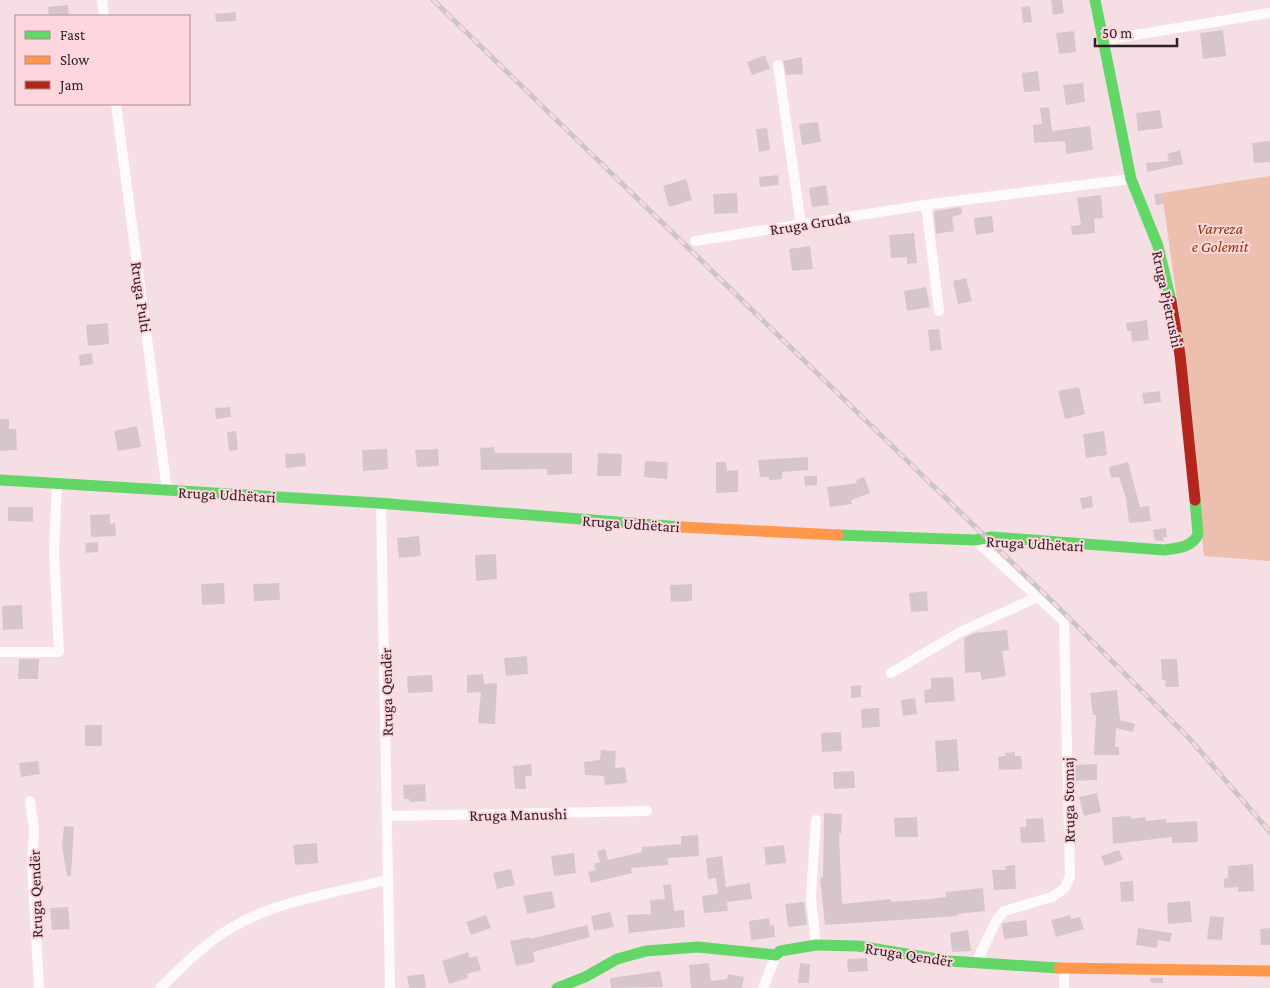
<svg xmlns="http://www.w3.org/2000/svg" width="1270" height="988" font-family="'Crimson Pro',serif">
	<style>
		.green { fill: #ecbfae }
		.building { fill: #d6c6cc }
		.lines { fill: none; stroke-linecap: round; stroke-linejoin: round }
		.street { stroke: #fefafb; stroke-width: 10 }
		.fast { stroke: #63d668; stroke-width: 11 }
		.slow { stroke: #ff974d; stroke-width: 11 }
		.jam { stroke: #b3261e; stroke-width: 11 }
		.rail-casing { stroke: #cac5c6; stroke-width: 5 }
		.rail { stroke: #fed6de; stroke-width: 3; stroke-dasharray: 9; stroke-linecap: butt }
		.labels { text-anchor: middle; stroke-width: 4; stroke-linejoin: round; paint-order: stroke }
		.street-label { font-size: 16px; fill: #2e2023; stroke: #fed6de }
		.park-label { font-size: 16px; font-style: italic; fill: #893c00; stroke: #fed6de }
	</style>
	<rect width="100%" height="100%" fill="#f5dfe4"/>
	<path class="green" d="M1270,176V561L1204,556L1182,334L1162,193Z"/>
	<path class="building" d="M1051,0H1062L1064,13L1053,15Z
		M68,5L69,16H49L48,7Z
		M1030,6L1032,22L1023,23L1021,7Z
		M236,12V21L216,22L215,14Z
		M1223,30L1226,56L1203,59L1200,33Z
		M1074,31L1076,52L1059,54L1056,33Z
		M765,55L770,69L752,75L747,62Z
		M802,57L803,74L786,75L783,61Z
		M1038,71L1040,91L1024,92L1022,73Z
		M1083,83L1085,102L1066,105L1063,85Z
		M1049,107L1052,131L1090,126L1093,150L1066,154L1065,141L1034,143L1033,125L1042,124L1040,108Z
		M1160,110L1163,128L1138,131L1136,113Z
		M818,122L821,142L802,145L799,124Z
		M767,128L770,150L759,152L756,129Z
		M1270,141V162L1254,163L1252,143Z
		M1180,150L1183,164L1147,172L1146,163L1169,161L1167,154Z
		M778,175L779,185L760,187L759,177Z
		M686,179L692,200L669,207L663,186Z
		M826,185L829,205L812,207L809,188Z
		M737,193L738,213L714,214L713,194Z
		M1162,193L1164,204L1156,205L1154,194Z
		M1101,195L1103,218L1094,219L1095,233L1072,235L1071,226L1081,225L1077,198Z
		M961,207L962,214L952,217L954,231L936,234L934,211Z
		M992,216L994,232L976,235L974,218Z
		M914,233L917,263L907,264V257L891,258L889,235Z
		M810,246L813,269L792,271L789,249Z
		M966,278L972,301L958,304L953,281Z
		M926,287L930,307L907,311L904,291Z
		M1147,320L1149,340L1132,342L1131,331H1127L1126,323Z
		M108,323L109,344L88,346L86,325Z
		M939,329L942,350L930,351L928,330Z
		M92,353L93,364L80,366L79,355Z
		M1079,387L1085,414L1065,419L1058,391Z
		M1160,391L1161,402L1144,404L1142,393Z
		M230,407L231,417L216,419L215,408Z
		M0,419H9V429H16L17,450L0,451Z
		M137,426L141,447L118,451L114,431Z
		M236,431L238,450L229,451L227,432Z
		M1104,431L1107,455L1086,458L1083,434Z
		M494,447L495,453H572V474L547,475V469L481,470L480,448Z
		M387,449L388,469L363,471L362,450Z
		M438,449L439,466L417,467L415,450Z
		M305,453L306,466L286,468L285,454Z
		M598,453L622,454L621,476H597Z
		M808,457V470L782,472V479L769,480V477H760L758,460Z
		M645,461L668,462L667,479L644,477Z
		M716,462H726L727,471L738,470V492L716,493Z
		M1128,462L1140,507L1149,506L1151,521L1129,523L1126,498L1119,477L1111,478L1109,467Z
		M804,476H817V485L805,486Z
		M864,477L870,493L851,500L852,504L830,507L827,487L857,483L856,480Z
		M1092,496L1093,507L1082,509L1080,498Z
		M8,507H33V522L8,521Z
		M110,514V524L115,523L116,536L91,537L90,515Z
		M1166,528L1167,537H1163L1164,541H1155L1153,530Z
		M419,536L421,556L399,558L397,538Z
		M98,542V552L86,553L85,543Z
		M496,554L497,579L476,581L475,555Z
		M224,583L225,604L202,605L201,584Z
		M279,583L280,600L254,601L253,584Z
		M692,584V601L671,602L670,585Z
		M927,591L928,611L911,612L909,593Z
		M22,605L23,629L3,630L2,606Z
		M1007,630L1009,650L1002,651L1006,676L982,680L980,672L965,673L964,638L974,633Z
		M527,656L528,674L506,676L504,658Z
		M19,659H39L38,679H18Z
		M1161,659H1177L1179,687H1166L1165,680H1162Z
		M483,674L484,684L497,683L495,724L478,723L481,692L467,693V675Z
		M432,675L433,692L408,693L407,676Z
		M953,677L955,701L925,703L924,690L931,689V678Z
		M861,685V697L851,698V686Z
		M1117,690L1120,720L1135,724L1133,732L1116,728L1115,747H1119V755H1094L1096,715H1093L1090,693Z
		M915,698L917,714L903,716L901,700Z
		M879,708L880,727L862,728L861,709Z
		M85,725H102V746H85Z
		M841,732L842,751L822,752L821,733Z
		M957,739L959,771L937,772L935,741Z
		M601,750L616,751L615,768L625,767L627,783L605,785L604,776L585,775L584,762L600,760Z
		M1015,752V756H1021L1022,769L999,770L998,757L1006,756L1005,753Z
		M38,761L40,774L21,777L19,763Z
		M531,764L532,776H525L526,789H515L513,766Z
		M1097,764V780L1075,781L1074,765Z
		M854,771L855,788L834,789L833,772Z
		M425,784L426,801L410,802L409,799H404L403,785Z
		M1097,793L1101,812L1084,816L1079,797Z
		M824,813L842,814L841,834L839,833L842,904L891,899V902L930,899L946,897V892L983,888L985,911L957,914L958,916L825,925L820,878L823,877Z
		M1131,816V819L1145,817L1146,821L1166,819V823L1197,821L1198,842L1172,843V837L1113,844L1112,817Z
		M917,817L918,837H895L894,818Z
		M1043,818L1045,842L1021,843L1020,827H1026V819Z
		M64,826L74,827L71,876H67L62,846Z
		M698,835L699,856L668,858V865L631,868L632,873L591,883L588,872L596,870L594,864L600,862L597,851L605,849L608,860L642,852V847L681,844V836Z
		M317,843L318,863L295,865L293,845Z
		M784,845L786,863L766,865L764,847Z
		M1119,850L1123,860L1105,866L1101,856Z
		M574,853L576,873L554,876L551,856Z
		M722,856L726,887L750,883L752,899L727,902L728,911L704,913L702,896L718,894L716,878L708,879L706,858Z
		M1253,864L1254,891L1238,892V887L1224,888V879L1228,878V866Z
		M1015,865L1016,889L994,890L992,870H1006L1005,866Z
		M511,869L515,885L497,889L493,873Z
		M1133,881L1134,901L1121,902L1120,882Z
		M671,884L674,911L684,910L685,927L629,933L627,915L651,914L650,900L665,899L663,885Z
		M552,891L555,908L527,914L523,896Z
		M1190,901L1192,922L1168,924L1167,903Z
		M804,902L807,925L788,927L785,904Z
		M68,907L70,929L52,930L50,908Z
		M610,912L614,927L594,931L591,916Z
		M486,915L491,928L471,935L466,922Z
		M1070,915L1071,919L1080,917L1084,929L1056,937L1051,920Z
		M1210,916L1224,917L1222,940L1207,939Z
		M769,918L770,926L774,925L775,937L751,940L749,921Z
		M1026,920L1028,936L1004,939L1002,925L1003,923Z
		M587,925L590,937L533,952L535,962L516,966L510,941L530,937V939Z
		M1138,928L1172,933L1170,942L1158,940L1157,948L1136,945Z
		M1270,928V945H1261L1260,929Z
		M968,930L971,951L952,952L950,933Z
		M468,952L470,958L477,956L481,970L467,974L468,978L449,984L442,961Z
		M867,958L868,971L848,972L847,959Z
		M709,963L711,981L727,979L728,974L744,977L742,988H691L689,965Z
		M800,963L810,964L809,983H798Z
		M660,971L663,987L611,988L610,978Z
		M424,974L426,988H409L407,976Z
		M1150,978H1163V983H1151Z"/>
	<g class="lines">
		<path class="street" d="M102,0L104,16
			M1104,40L1270,13
			M778,65L801,224
			M116,104L167,490
			M926,205L939,311
			M695,241L931,204L1131,179
			M381,503L390,988
			M975,540L1064,621L1070,876L1065,888L1052,897L1004,911L996,921L976,963
			M0,652H59L54,552L57,484
			M891,673L962,631L1038,597
			M30,801L34,830L32,864L39,988
			M388,816L647,811
			M816,820L811,897L816,945
			M1064,968V988
			M160,988C183,966 206,942 233,927C278,900 336,893 386,880
			M763,988L776,955"/>
		<path class="fast" d="M1095,0L1131,179L1158,246L1171,301
			M0,480L378,503L681,527
			M838,535L975,540L992,537L1164,550C1177,548 1192,548 1198,534L1195,500
			M557,988L585,977L617,959L646,951L698,947L776,955L780,951L816,945L858,946L949,961L1059,968"/>
		<path class="slow" d="M681,527L838,535
			M1059,968L1270,971"/>
		<path class="jam" d="M1171,301L1180,355L1195,500"/>
		<defs>
			<path id="rail" d="M433,0L1065,614L1189,738L1270,832"/>
		</defs>
		<use href="#rail" class="rail-casing"/>
		<use href="#rail" class="rail"/>
	</g>
	<g class="labels">
		<g class="street-label">
			<text transform="translate(810 223) rotate(-9)" y="6">Rruga Gruda</text>
			<text transform="translate(142 297) rotate(82)" y="6">Rruga Pulti</text>
			<text transform="translate(1168 299) rotate(78)" y="6">Rruga Pjetrushi</text>
			<text transform="translate(227 494) rotate(3)" y="6">Rruga Udhëtari</text>
			<text transform="translate(631 523) rotate(4)" y="6">Rruga Udhëtari</text>
			<text transform="translate(1035 543) rotate(3)" y="6">Rruga Udhëtari</text>
			<text transform="translate(386 692) rotate(-91)" y="6">Rruga Qendër</text>
			<text transform="translate(1068 800) rotate(-91)" y="6">Rruga Stomaj</text>
			<text transform="translate(518 814) rotate(-1)" y="6">Rruga Manushi</text>
			<text transform="translate(35 894) rotate(-92)" y="6">Rruga Qendër</text>
			<text transform="translate(909 954) rotate(9)" y="6">Rruga Qendër</text>
		</g>
		<g class="park-label">
			<text x="1220" y="234">Varreza<tspan x="1220" dy="18">e Golemit</tspan></text>
		</g>
	</g>
	<rect x="15" y="15" width="175" height="90" fill="#fed6de" stroke="#ab8d93"/>
	<rect x="25" y="31" width="25" height="8" fill="#63d668" stroke="#ab8d93"/>
	<text x="60" y="40" font-size="15" fill="#2e2023">Fast</text>
	<rect x="25" y="56" width="25" height="8" fill="#ff974d" stroke="#ab8d93"/>
	<text x="60" y="65" font-size="15" fill="#2e2023">Slow</text>
	<rect x="25" y="81" width="25" height="8" fill="#b3261e" stroke="#ab8d93"/>
	<text x="60" y="90" font-size="15" fill="#2e2023">Jam</text>
	<path d="M1095 38v8h82v-8" fill="none" stroke="#2e2023" stroke-width="2.5"/>
	<text x="1102" y="38" font-size="15" fill="#2e2023" stroke="#fed6de" stroke-width="4" paint-order="stroke">50 m</text>
</svg>
